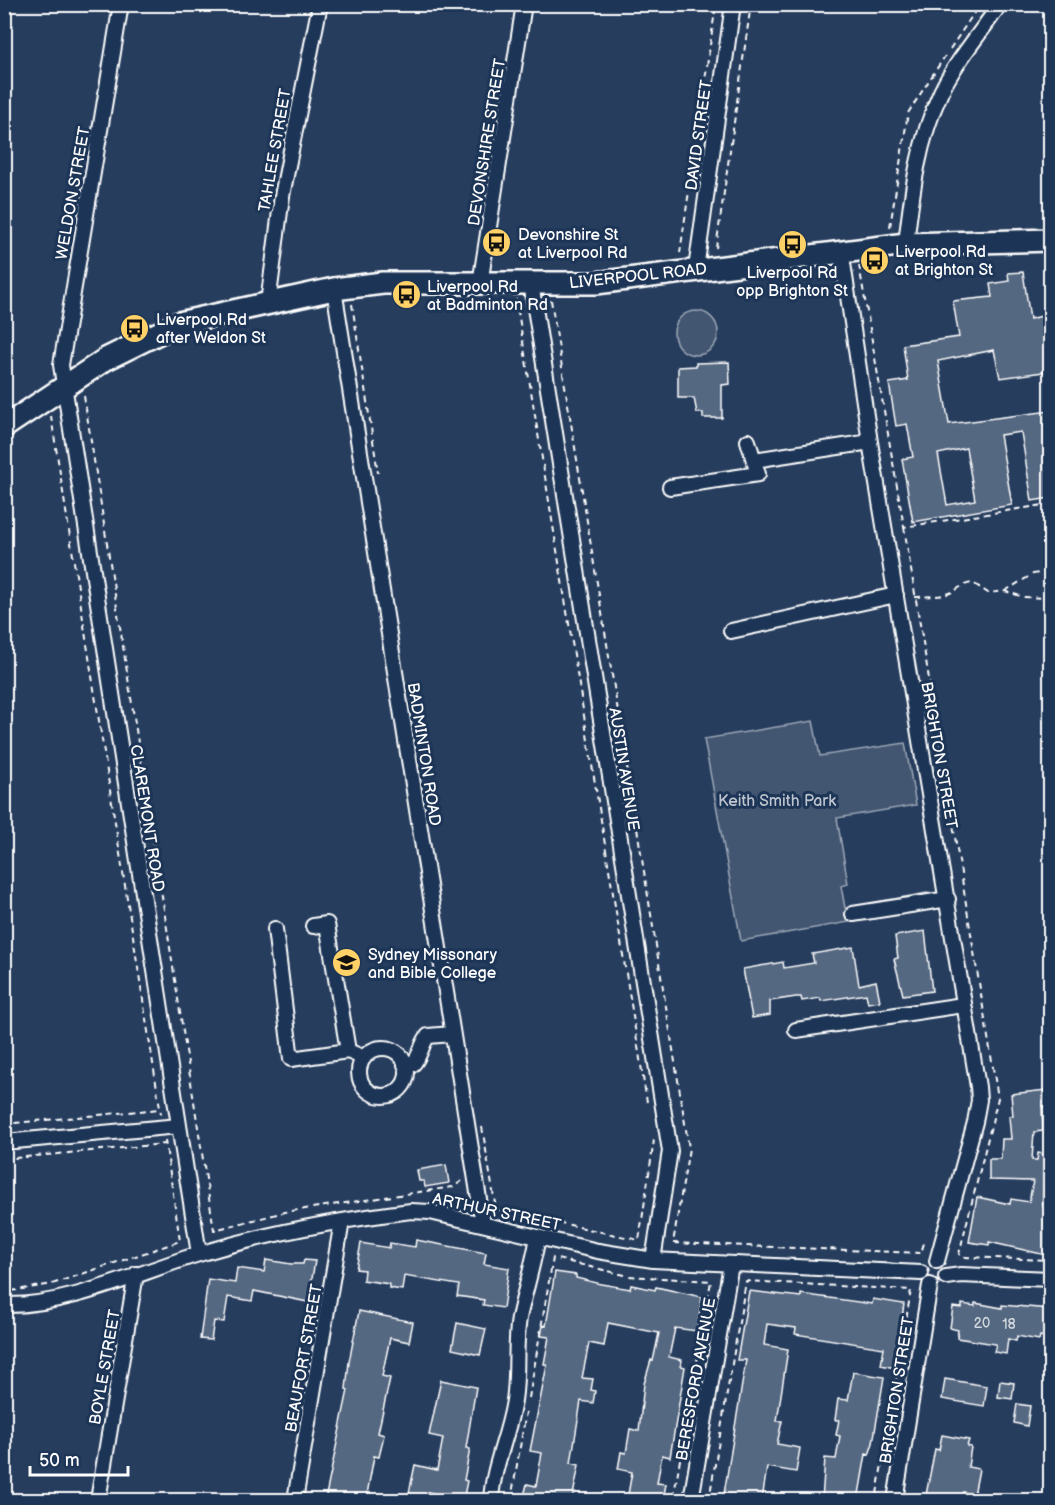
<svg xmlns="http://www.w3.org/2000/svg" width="1055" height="1505" font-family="'Balsamiq Sans',sans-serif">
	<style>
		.green { fill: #425672; stroke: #a0aab8; stroke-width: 1.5 }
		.building { fill: #556781; stroke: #fff; stroke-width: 1.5; fill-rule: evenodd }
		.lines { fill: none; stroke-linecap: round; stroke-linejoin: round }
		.minor-casing { stroke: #fff; stroke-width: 18 }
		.highway-casing { stroke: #fff; stroke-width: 26 }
		.path { stroke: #fff; stroke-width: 2; stroke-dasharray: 6 4.5; stroke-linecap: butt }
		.minor { stroke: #1d3557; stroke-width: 14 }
		.highway { stroke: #1d3557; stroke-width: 21 }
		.labels { text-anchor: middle; stroke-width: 6; stroke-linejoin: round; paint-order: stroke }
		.number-label { font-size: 14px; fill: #d4d9e0 }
		.street-label { font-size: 16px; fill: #fff; stroke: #1d3557 }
		.poi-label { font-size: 16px; fill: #fff; stroke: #1d3557; text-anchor: start }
		.park-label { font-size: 16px; fill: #bdc4ce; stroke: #1d3557 }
	</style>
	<rect width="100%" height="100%" fill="#263d5e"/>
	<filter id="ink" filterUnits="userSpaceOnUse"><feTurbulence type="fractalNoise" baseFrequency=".0167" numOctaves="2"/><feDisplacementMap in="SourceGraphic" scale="12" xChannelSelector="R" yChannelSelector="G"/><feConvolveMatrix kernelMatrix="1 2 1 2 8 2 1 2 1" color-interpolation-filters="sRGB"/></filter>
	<g filter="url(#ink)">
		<path class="green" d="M674 333a22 22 0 1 1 44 0a22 22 0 1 1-44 0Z
			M813,721L820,756L905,743L916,805L837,818L848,884L841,886L845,908L927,893L929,908L741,941L704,739Z"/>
		<path class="building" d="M1023,272L1030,319L1050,314V371L1000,378L994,350L938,361L949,424L1050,411V498L1032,501L1021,432L1000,435L1012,505L913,522L902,459L913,457L907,424L896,426L889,383L908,380L903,345L959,337L953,301L992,297L990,284L1009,281L1008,273ZM966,448L975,500L947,505L938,454Z
			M729,362L730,384L722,385V418H703V413H697L694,398H678V367L696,366V363Z
			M925,931L932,991L903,995L894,959L898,958L895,936Z
			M853,947L859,985L876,981L880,1001L868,1003L866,994L821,1001L820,998L802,1001L801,997H796L770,1001V1015L752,1018L743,969L783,962L784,968L814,963L812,954Z
			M1046,1090L1047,1106L1042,1107L1043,1131L1034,1132L1032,1160H1037L1038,1153L1044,1154L1043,1206L1050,1208V1256L989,1242V1245L969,1242L977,1197L1010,1204L1011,1199L1029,1202L1033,1181L989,1180V1159H1001L1002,1139H1011L1009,1116H1013L1011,1094Z
			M446,1165L449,1183L425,1187L424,1181H419L417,1170Z
			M416,1240L486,1253L484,1264L509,1268L503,1308L483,1305L484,1300L457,1296L459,1285L404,1276L402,1290L389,1288V1284L363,1280L364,1270L356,1269L361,1243L389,1248L390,1243L415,1247Z
			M266,1260L291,1264H303L304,1260L315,1261L308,1302L254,1291L252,1301L228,1297L224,1322L214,1321L211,1340L200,1339L208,1279L235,1283L237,1268L264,1272Z
			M555,1272L576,1275V1278L601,1284L630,1289L631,1285L655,1290L656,1287L702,1297L697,1331L675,1328L669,1357L682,1360L681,1366L685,1367L670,1457L662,1455L657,1483L666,1484L663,1500H627L632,1472L618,1469L621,1452L626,1453L630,1429L639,1431L644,1384L651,1360L653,1361L659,1333L608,1323L604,1346L589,1343L582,1378L593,1379L591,1390L595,1391L593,1403L581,1401L571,1463L579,1465L572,1500H523L527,1484L536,1486L542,1453L530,1451L547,1365L544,1364L549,1337L541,1336L543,1325L546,1326Z
			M749,1291L801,1297V1294L872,1304L873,1299L904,1304L895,1368L881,1365L884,1348L795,1334L796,1328L767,1324L764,1345L788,1349L777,1421H782L777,1444L800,1448L796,1472L767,1467L762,1500H723L746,1360H737Z
			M975,1303L1002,1308V1305L1050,1309V1337L1040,1336L1039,1340L1017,1336L1016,1341L1008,1339L1006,1354L994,1352L996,1344L957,1338L958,1330L950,1328L953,1307L962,1308V1304L975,1306Z
			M359,1311L413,1322L409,1342L390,1338L382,1376L390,1378L378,1433L384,1435L379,1457L374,1456L366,1500H325L348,1390L346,1389L349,1362Z
			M457,1323L486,1329L480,1355L452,1349Z
			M853,1372L884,1377L873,1443L869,1455L866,1454L858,1500H822L825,1458L836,1459L840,1436L836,1435L839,1420H835L838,1399L848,1400Z
			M945,1379L987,1386L984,1406L942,1399Z
			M441,1380L476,1387L466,1448L470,1449L464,1480L467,1481L464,1496H460L459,1499L428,1492L427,1497L409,1493L415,1465L437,1470L443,1438L429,1435Z
			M1000,1381L1014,1383L1012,1399L998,1397Z
			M1017,1404L1030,1406L1027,1426L1014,1423Z
			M942,1435L969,1440L967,1446L971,1447L968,1467L979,1469L974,1495L963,1492L961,1500H925L935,1449L939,1450Z"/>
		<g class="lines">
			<defs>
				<path id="minor" d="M121,4L61,365L199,1254
					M906,244C912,192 918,141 941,92C955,62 981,33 1000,4
					M841,250L870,442L978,1087L979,1100L975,1122L937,1261
					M696,269L733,4
					M531,283L670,1151L653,1260
					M480,284L524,4
					M334,289L483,1224
					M268,303L282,196L320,4
					M754,460L870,442
					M670,487L758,474L748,441
					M731,631L896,595
					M853,914L948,899
					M313,926L327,924L348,1051L364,1058
					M275,929L291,1059L348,1051
					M796,1030L963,1005
					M359 1072a24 24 0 1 1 48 0a24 24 0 1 1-48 0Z
					M405,1065L413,1064C421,1055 421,1045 428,1036L452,1034
					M4,1142L179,1126
					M946,1277L961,1275L1050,1279
					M4,1305C66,1307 140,1272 199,1254C268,1233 339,1220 411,1211L430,1212L598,1251L653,1260L921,1273
					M98,1500L136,1274
					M295,1500L342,1221
					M491,1500C493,1467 507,1439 513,1406C519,1377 514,1348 519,1318C525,1291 533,1265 538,1237
					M691,1500L731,1264
					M895,1500L930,1285"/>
				<path id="highway" d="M4,427L106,359L179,323L334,289L383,283H596L906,244L1050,240"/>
			</defs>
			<use href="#minor" class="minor-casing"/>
			<use href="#highway" class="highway-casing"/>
			<path class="path" d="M950,49L980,4
				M890,227L908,113L945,56
				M716,248L751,4
				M680,253L716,4
				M859,265L904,527L1050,504
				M516,299L647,1102
				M551,300L689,1148L673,1243L921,1253L924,1243
				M352,304L378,473
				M84,396L214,1230L285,1212L453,1187L462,1181
				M51,416L161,1114
				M904,527L998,1098L959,1254L963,1257L1050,1260
				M1005,591L1033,574L1050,571
				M915,597C927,596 940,597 950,593C959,589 962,584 973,583L988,593L1005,591L1023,597L1050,598
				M4,1124L160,1109
				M482,1127L496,1209L639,1240L654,1140
				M4,1159L165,1144
				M11,1291L52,1284L180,1241L165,1140
				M529,1398L553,1258L629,1276L711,1281L673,1500
				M511,1500L526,1412
				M709,1500L746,1281L911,1290L876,1500"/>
			<use href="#minor" class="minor"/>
			<use href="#highway" class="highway"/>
		</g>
	</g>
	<defs>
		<symbol id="bus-disc" viewBox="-11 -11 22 22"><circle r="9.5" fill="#ffd166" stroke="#1d3557"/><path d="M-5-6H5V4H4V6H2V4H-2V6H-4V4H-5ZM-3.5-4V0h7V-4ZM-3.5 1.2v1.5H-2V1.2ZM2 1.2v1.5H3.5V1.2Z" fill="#111"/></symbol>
		<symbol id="university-disc" viewBox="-11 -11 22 22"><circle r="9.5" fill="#ffd166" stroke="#1d3557"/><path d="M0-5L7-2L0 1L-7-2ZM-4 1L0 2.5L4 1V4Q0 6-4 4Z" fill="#111"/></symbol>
	</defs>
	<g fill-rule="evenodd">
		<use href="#bus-disc" x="480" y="226" width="33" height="33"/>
		<use href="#bus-disc" x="776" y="228" width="33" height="33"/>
		<use href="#bus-disc" x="858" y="244" width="33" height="33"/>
		<use href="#bus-disc" x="390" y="278" width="33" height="33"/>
		<use href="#bus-disc" x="118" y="312" width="33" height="33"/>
		<use href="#university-disc" x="330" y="946" width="33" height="33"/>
	</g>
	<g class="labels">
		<g class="number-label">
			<text x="982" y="1328">20</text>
			<text x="1009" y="1329">18</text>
		</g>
		<g class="street-label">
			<text transform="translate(698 135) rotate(-82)" y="6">DAVID STREET</text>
			<text transform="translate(486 142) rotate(-81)" y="6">DEVONSHIRE STREET</text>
			<text transform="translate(274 150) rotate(-80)" y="6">TAHLEE STREET</text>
			<text transform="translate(72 193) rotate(-80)" y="6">WELDON STREET</text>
			<text transform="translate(638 275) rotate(-6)" y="6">LIVERPOOL ROAD</text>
			<text transform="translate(425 754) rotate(81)" y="6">BADMINTON ROAD</text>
			<text transform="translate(940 755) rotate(80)" y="6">BRIGHTON STREET</text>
			<text transform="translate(625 769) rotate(81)" y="6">AUSTIN AVENUE</text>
			<text transform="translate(148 818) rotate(81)" y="6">CLAREMONT ROAD</text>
			<text transform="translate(497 1211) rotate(12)" y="6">ARTHUR STREET</text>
			<text transform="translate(303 1358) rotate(-80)" y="6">BEAUFORT STREET</text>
			<text transform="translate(104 1367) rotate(-80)" y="6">BOYLE STREET</text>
			<text transform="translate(695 1379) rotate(-80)" y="6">BERESFORD AVENUE</text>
			<text transform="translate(896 1390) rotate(-81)" y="6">BRIGHTON STREET</text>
		</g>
		<g class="poi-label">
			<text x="518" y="240">Devonshire St<tspan x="518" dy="18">at Liverpool Rd</tspan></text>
			<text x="895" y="257">Liverpool Rd<tspan x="895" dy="18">at Brighton St</tspan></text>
			<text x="792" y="278" text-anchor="middle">Liverpool Rd<tspan x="792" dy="18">opp Brighton St</tspan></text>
			<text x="427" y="292">Liverpool Rd<tspan x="427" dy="18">at Badminton Rd</tspan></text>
			<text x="156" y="325">Liverpool Rd<tspan x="156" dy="18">after Weldon St</tspan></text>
			<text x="368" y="960">Sydney Missonary<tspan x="368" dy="18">and Bible College</tspan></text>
		</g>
		<g class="park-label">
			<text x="777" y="806">Keith Smith Park</text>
		</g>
	</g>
	<rect width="1055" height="1505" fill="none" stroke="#1d3557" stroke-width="24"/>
	<rect x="12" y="12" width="1031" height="1481" fill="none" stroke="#fff" stroke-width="2" filter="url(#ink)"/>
	<path d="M30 1466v9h98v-9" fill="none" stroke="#ffffff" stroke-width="3"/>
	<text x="39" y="1466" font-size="18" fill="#ffffff" stroke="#1d3557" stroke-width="4.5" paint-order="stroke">50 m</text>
</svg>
